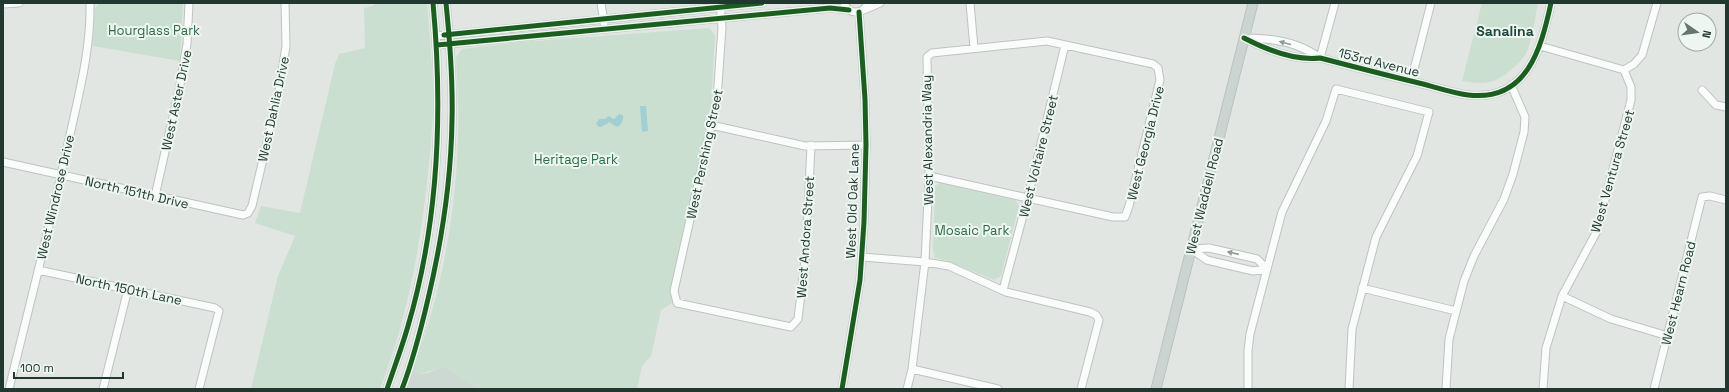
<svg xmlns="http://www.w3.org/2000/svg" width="1729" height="392" font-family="'Space Grotesk',sans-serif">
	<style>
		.built { fill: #ced8d3 }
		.green { fill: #cadfcf }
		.water { fill: #a2cfd4 }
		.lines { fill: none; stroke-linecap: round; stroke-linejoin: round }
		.minor-casing { stroke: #bec3c0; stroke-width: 9 }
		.major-casing { stroke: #bbc3c0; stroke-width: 11 }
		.minor { stroke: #fafbfb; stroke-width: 7 }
		.major { stroke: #ccd4d1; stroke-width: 9 }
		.cycleway-casing { stroke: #eef6f1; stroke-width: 8 }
		.cycleway { stroke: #1b5e20; stroke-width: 5 }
		.oneway { fill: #8d9a96 }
		.labels { text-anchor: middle; stroke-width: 4; stroke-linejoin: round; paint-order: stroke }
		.park-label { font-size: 13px; fill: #2c6d42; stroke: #eef6f1 }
		.street-label { font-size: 13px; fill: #203830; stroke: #eef6f1 }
		.neighbourhood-label { font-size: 14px; font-weight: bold; fill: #1d493c; stroke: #eef6f1 }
	</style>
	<rect width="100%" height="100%" fill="#e1e6e3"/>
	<path class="built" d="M443,367H446L480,389H406L413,369L420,374L428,373Z"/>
	<path class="green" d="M99,3H183L180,61L93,46L95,8Z
		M376,3H427C429,30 432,58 433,85C434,120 430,156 426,191C418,259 405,325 380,389H251L278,276L295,236L255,223L261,206L300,213L335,64L339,54L365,48L364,8L373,6Z
		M1482,3H1538C1535,18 1533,34 1528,49C1525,57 1520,62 1513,68C1496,84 1484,85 1462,81Z
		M709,28L715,35L711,106L670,290L672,303L661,310L651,356L642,366L637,389H480L446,367L420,374L413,369C441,295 456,215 458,136C459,110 457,83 456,57L462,49L521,42Z
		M940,183L1015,200L1019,206L1001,276L994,280L946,260L935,258L933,250L935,186Z"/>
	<path class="water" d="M640,106H646L648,131L642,132Z
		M619,114L623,115C624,119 621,129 615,126C613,125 611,123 610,122L601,127H599L596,124L599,119H605L608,116L614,119Z"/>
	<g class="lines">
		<defs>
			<path id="minor" d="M601,3L604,23
				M720,3L722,28L717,99L674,291L677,303L791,327L798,319L806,252L811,145
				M844,3C849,15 863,15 868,3
				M970,3L974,48
				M3,4L19,3
				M864,10L880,3
				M436,36L762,3
				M1244,38C1267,50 1295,61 1320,58C1355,67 1389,76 1423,84C1438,88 1453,93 1468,95C1527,102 1541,49 1551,3
				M1247,38C1272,38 1300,43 1320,58
				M437,45L830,8L849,10
				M1540,46L1624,70
				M1320,58L1335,3
				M1411,81L1431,3
				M1702,90L1716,105L1726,107
				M711,125L805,146L866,145
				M3,162L243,215L248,213L252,206L279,91L286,46L285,3
				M155,196L179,90L187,44L189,3
				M1191,249L1209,248L1257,259L1267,269
				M1191,249L1207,260L1253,271L1267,269
				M862,257L925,262L949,266L1006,292L1090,312L1096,315L1099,320L1081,389
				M38,270L215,308L219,311L199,389
				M1362,288L1456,311
				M1003,290L1028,197L1065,45
				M1562,296L1611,319L1668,336
				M912,369L998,389
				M9,389C29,307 50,226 68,144C78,97 91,51 90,3
				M103,389L128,289
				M387,389C394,368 402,347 408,326C439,221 443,111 433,3
				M402,389C413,360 421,329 428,299C442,240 451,181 452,121C453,82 450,42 446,3
				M842,389L860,280L864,222L866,145L865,99L859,12
				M907,389L912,369L925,262L929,176L927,57L932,53L1047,41L1153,64L1158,68L1160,80L1129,206L1125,217H1113L929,176
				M1248,389V351L1250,334L1282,212L1326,121L1336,89L1429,112L1417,156L1376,237L1352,329L1349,389
				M1446,389L1449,339L1464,281L1474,256L1504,199L1513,174L1524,132L1525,117L1511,85
				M1543,389L1546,348L1562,296L1597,231L1631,100V87L1624,70L1634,64L1642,55L1657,3
				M1654,389L1702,197L1710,196L1726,200"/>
			<path id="major" d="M1156,389L1253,3"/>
		</defs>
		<use href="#minor" class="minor-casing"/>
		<use href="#major" class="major-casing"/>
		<use href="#minor" class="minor"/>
		<use href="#major" class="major"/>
		<defs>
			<path id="cycleway" d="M444,35L762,3
				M1244,38C1267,50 1295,61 1320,58C1355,67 1389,76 1423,84C1438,88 1453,93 1468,95C1527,102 1541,49 1551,3
				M437,45L830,8L849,10
				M387,389C394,368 402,347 408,326C439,221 443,111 433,3
				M402,389C413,360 421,329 428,299C442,240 451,181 452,121C453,82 450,42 446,3
				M842,389L860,280L864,222L866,145L865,99L859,12"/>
		</defs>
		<use href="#cycleway" class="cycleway-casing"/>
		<use href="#cycleway" class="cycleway"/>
	</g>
	<defs><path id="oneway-solid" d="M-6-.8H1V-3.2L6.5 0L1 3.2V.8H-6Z"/></defs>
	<g class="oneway">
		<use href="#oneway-solid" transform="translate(1285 43) rotate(-165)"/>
		<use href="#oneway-solid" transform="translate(1233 253) rotate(-167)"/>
	</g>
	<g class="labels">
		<g class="park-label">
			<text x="154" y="35">Hourglass Park</text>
			<text x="576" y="164">Heritage Park</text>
			<text x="972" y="235">Mosaic Park</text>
		</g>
		<g class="street-label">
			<text transform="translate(1379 62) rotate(14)" y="5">153rd Avenue</text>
			<text transform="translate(176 100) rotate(-78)" y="5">West Aster Drive</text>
			<text transform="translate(273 109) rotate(-78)" y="5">West Dahlia Drive</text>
			<text transform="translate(927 140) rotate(-91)" y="5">West Alexandria Way</text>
			<text transform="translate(1145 143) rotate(-76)" y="5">West Georgia Drive</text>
			<text transform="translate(704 154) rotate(-78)" y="5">West Pershing Street</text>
			<text transform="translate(1038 156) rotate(-76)" y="5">West Voltaire Street</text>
			<text transform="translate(1612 171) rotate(-74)" y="5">West Ventura Street</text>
			<text transform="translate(137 192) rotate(13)" y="5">North 151th Drive</text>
			<text transform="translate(1204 196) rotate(-76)" y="5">West Waddell Road</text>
			<text transform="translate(55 197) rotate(-77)" y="5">West Windrose Drive</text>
			<text transform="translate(852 201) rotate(-88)" y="5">West Old Oak Lane</text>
			<text transform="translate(805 237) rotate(-86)" y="5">West Andora Street</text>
			<text transform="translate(129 289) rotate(12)" y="5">North 150th Lane</text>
			<text transform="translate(1678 293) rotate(-76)" y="5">West Hearn Road</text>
		</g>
		<g class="neighbourhood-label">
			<text x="1505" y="36">Sanalina</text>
		</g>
	</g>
	<rect width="1729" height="392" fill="none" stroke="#203830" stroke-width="8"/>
	<g transform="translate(1697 32) rotate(103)"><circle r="19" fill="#eef6f1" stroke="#9caaa4"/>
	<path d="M0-3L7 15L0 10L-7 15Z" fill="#64756f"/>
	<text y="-6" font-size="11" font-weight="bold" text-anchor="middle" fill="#203830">N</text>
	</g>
	<path d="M14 372v6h109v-6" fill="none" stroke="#203830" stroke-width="2"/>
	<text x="20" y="372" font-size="12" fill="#203830" stroke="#eef6f1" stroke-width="3" paint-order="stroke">100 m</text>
</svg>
